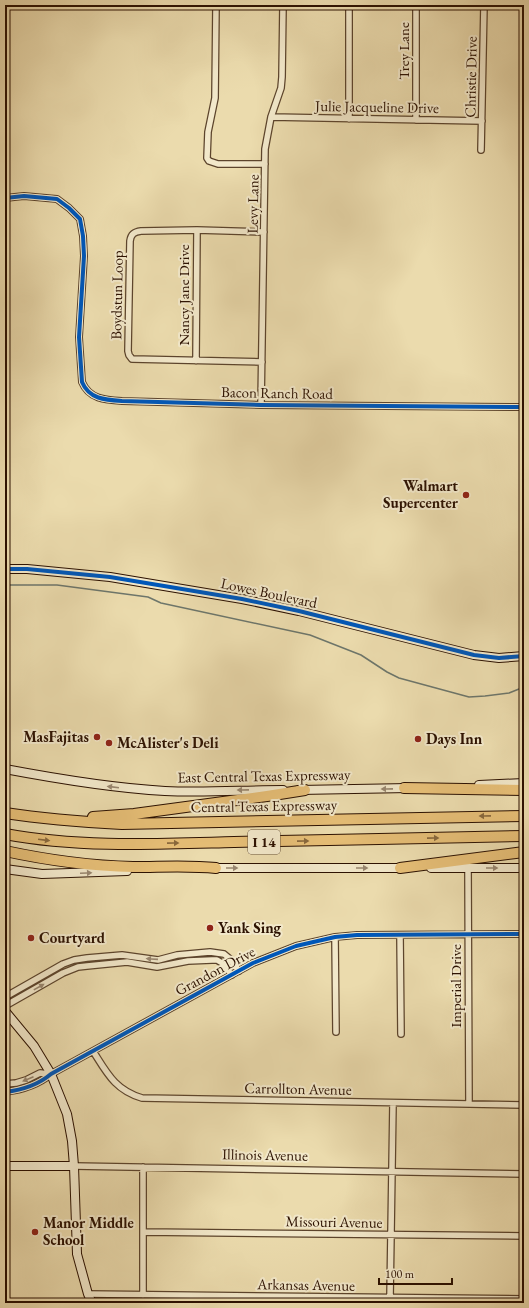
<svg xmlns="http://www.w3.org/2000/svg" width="529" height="1308" font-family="'EB Garamond',serif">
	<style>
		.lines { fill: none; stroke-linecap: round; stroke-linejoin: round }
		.stream { stroke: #6d766b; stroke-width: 1.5 }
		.street-casing { stroke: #5c442c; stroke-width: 8 }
		.secondary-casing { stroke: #2c1101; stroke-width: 10 }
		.highway-casing { stroke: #2c1101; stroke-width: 12 }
		.street { stroke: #f2e8ca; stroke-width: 5.5 }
		.secondary { stroke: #f2e8ca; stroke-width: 8 }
		.highway { stroke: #e6be76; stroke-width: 10 }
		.cycleway-casing { stroke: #f2e8ca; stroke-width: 6 }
		.cycleway { stroke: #0057b8; stroke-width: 4 }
		.oneway { fill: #998770 }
		.oneway2 { fill: #89683c }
		.poi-dot { fill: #8f2418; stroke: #f2e8ca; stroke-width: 1.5 }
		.labels { text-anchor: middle; stroke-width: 4; stroke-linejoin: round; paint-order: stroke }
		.shield { fill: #f2e8ca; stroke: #67523d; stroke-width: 1 }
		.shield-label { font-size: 14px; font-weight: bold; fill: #2c1101 }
		.street-label { font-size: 15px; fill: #2c1101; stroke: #f2e8ca }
		.poi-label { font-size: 15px; font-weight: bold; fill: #2c1101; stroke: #f2e8ca; text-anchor: start }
	</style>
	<rect width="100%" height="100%" fill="#ebdbad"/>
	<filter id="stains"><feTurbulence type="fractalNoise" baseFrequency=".005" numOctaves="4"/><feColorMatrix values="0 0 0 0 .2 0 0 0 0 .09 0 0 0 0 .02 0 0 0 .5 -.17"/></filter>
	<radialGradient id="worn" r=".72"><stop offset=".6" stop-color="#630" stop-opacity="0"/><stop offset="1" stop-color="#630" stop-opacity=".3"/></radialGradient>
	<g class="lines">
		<path class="stream" d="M5,585H57L148,597L161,603L310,635L361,655L387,672L399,678L469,697L485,696L509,693L524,687"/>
		<defs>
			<path id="street" d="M216,5L215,98L208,132L207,158L209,161L218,164H265
				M271,117L482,121
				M349,119V5
				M416,120V5
				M481,150L484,5
				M5,198L24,196L57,199L69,208L80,219L83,236L84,256L79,337L82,382C89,399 105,400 122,401L261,405L524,407
				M196,361L197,230
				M262,362L132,359L129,355L128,351L130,241C131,234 134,232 141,231L197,230L264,232
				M261,405L265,149L271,117L281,88L282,77L283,5
				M468,868L469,1104
				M400,935L401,1034
				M335,937L336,1032
				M5,997L63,964L74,960L87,958L122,955L158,960L177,955L210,952L224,954L230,959L239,971
				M5,1006L63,973L78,967L87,966L127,962L157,967L188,961L212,960H217L222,963L232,975
				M93,1051C107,1073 115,1090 142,1098L524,1105
				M5,1084L16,1083L26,1080L40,1073L51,1074
				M5,1092C22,1090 38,1085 51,1074L253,963L296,946L335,937L357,935L524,934
				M74,1166L524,1174
				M143,1232L524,1236
				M88,1294L524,1299
				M143,1295V1167
				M390,1298L393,1103"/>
			<path id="secondary" d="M5,569H27L110,577L242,599L299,611L474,655L499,658L524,656
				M5,769C58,779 111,788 165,791C204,793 244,790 283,790
				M479,785L524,783
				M299,790L409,788
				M211,868H405
				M431,868H524
				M5,869L42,874L127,871
				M5,1011L34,1046L51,1074L67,1114L72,1141L74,1166L77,1254L88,1294L92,1303
				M5,1166H74"/>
			<path id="highway" d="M404,788L524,790
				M5,813C44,819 83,822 122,824L524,816
				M93,817L134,814L267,796L305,790
				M5,834C80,848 158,844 234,842C331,840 427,838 524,836
				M5,851C47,860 90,866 133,867C161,867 189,865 216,868
				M400,868L524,852"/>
		</defs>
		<use href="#street" class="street-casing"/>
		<use href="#secondary" class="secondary-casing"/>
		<use href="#highway" class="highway-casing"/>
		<use href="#street" class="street"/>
		<use href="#secondary" class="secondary"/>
		<use href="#highway" class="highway"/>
		<defs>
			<path id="cycleway" d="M5,198L24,196L57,199L69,208L80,219L83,236L84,256L79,337L82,382C89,399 105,400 122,401L261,405L524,407
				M5,569H27L110,577L242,599L299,611L474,655L499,658L524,656
				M5,1092C22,1090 38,1085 51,1074L253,963L296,946L335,937L357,935L524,934"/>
		</defs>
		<use href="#cycleway" class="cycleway-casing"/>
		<use href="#cycleway" class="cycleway"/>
	</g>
	<defs><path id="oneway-solid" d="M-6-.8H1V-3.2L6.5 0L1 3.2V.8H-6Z"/></defs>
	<g class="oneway">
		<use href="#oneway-solid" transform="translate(113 787) rotate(-173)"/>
		<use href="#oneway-solid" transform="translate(387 789) rotate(179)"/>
		<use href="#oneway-solid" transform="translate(243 790) rotate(179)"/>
		<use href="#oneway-solid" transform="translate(232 868)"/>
		<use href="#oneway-solid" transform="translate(362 868)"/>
		<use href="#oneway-solid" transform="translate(492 868)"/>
		<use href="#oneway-solid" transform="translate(86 873) rotate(-2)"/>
		<use href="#oneway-solid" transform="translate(152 959) rotate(-176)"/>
		<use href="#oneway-solid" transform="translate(39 987) rotate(-29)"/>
		<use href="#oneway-solid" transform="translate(28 1079) rotate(157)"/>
	</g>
	<g class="oneway2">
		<use href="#oneway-solid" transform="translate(485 816) rotate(179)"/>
		<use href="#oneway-solid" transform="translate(433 838) rotate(-1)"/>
		<use href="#oneway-solid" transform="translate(44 840) rotate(7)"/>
		<use href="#oneway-solid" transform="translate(303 841) rotate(-1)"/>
		<use href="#oneway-solid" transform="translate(173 843) rotate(-1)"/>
	</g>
	<g class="poi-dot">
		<circle cx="466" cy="495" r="4"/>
		<circle cx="97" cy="737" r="4"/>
		<circle cx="418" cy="739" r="4"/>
		<circle cx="109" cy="743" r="4"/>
		<circle cx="210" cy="928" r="4"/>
		<circle cx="31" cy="938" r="4"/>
		<circle cx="35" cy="1232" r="4"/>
	</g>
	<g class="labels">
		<rect class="shield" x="248" y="830" width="32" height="24" rx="3"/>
		<g class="shield-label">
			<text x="264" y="847">I 14</text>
		</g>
		<g class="street-label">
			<text transform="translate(404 51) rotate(-90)" y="5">Trey Lane</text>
			<text transform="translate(471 77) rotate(-89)" y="5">Christie Drive</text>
			<text transform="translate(377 107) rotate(1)" y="5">Julie Jacqueline Drive</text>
			<text transform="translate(253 204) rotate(-89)" y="5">Levy Lane</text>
			<text transform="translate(117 295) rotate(-89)" y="5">Boydstun Loop</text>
			<text transform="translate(184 295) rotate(-90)" y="5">Nancy Jane Drive</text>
			<text transform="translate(277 393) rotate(1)" y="5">Bacon Ranch Road</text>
			<text transform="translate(269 593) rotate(12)" y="5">Lowes Boulevard</text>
			<text transform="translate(264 776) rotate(-1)" y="5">East Central Texas Expressway</text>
			<text transform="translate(264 806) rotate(-1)" y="5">Central Texas Expressway</text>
			<text transform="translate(215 971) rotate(-28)" y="5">Grandon Drive</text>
			<text transform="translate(456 986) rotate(-90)" y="5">Imperial Drive</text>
			<text transform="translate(298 1089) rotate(1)" y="5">Carrollton Avenue</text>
			<text transform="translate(265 1155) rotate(1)" y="5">Illinois Avenue</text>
			<text transform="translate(334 1222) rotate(1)" y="5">Missouri Avenue</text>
			<text transform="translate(306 1285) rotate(1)" y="5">Arkansas Avenue</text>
		</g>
		<g class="poi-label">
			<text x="458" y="491" text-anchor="end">Walmart<tspan x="458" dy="17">Supercenter</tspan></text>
			<text x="89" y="742" text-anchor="end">MasFajitas</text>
			<text x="426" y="744">Days Inn</text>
			<text x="117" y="748">McAlister's Deli</text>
			<text x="218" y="933">Yank Sing</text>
			<text x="39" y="943">Courtyard</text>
			<text x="43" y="1228">Manor Middle<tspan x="43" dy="17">School</tspan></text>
		</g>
	</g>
	<rect width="529" height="1308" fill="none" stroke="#ebdbad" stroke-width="20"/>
	<rect x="6" y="6" width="517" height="1296" fill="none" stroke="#2c1101" stroke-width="2"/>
	<rect x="10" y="10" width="509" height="1288" fill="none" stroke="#2c1101"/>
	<path d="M379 1278v6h73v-6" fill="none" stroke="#2c1101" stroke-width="2"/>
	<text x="385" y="1278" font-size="12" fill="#2c1101" stroke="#f2e8ca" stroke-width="3" paint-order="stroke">100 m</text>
	<rect width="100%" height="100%" filter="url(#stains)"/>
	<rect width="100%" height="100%" fill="url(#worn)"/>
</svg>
